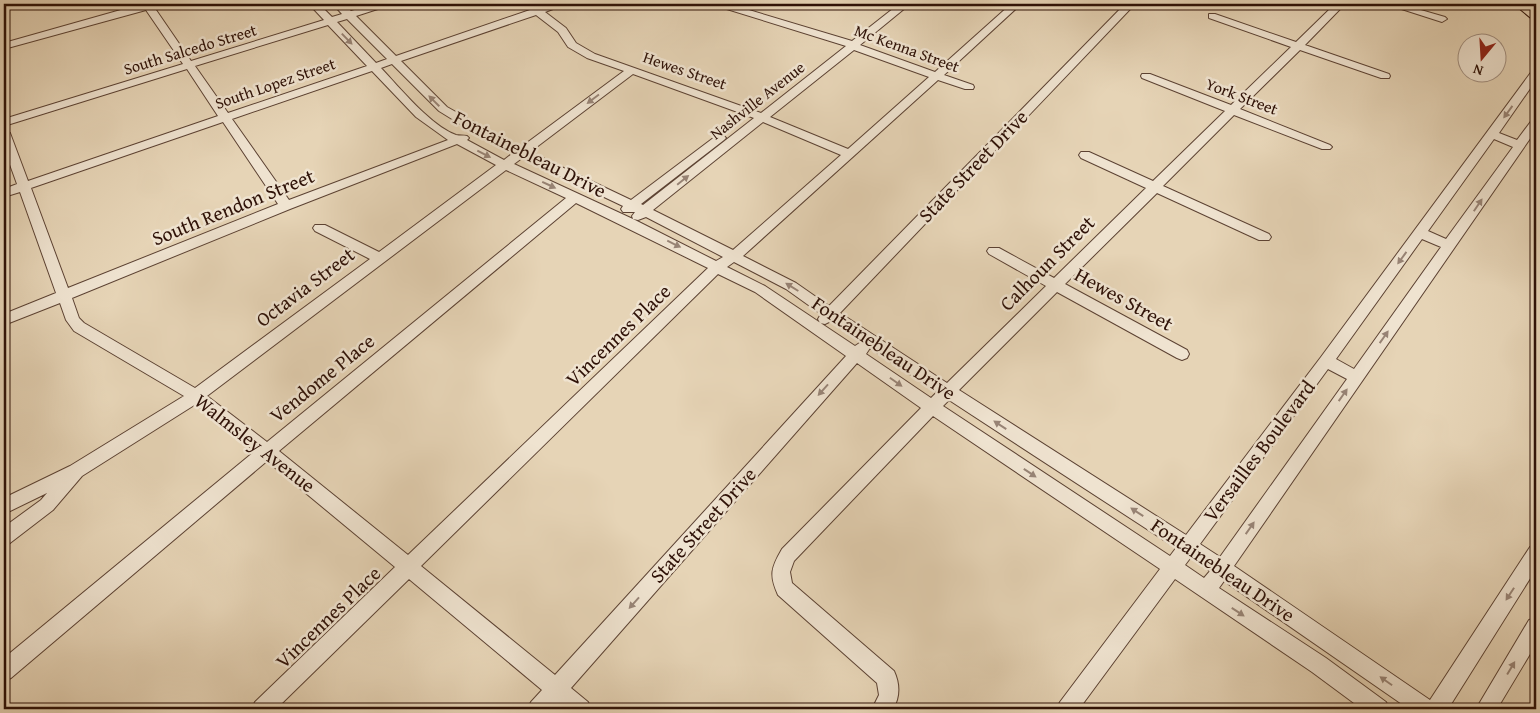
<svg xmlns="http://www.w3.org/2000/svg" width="1540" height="713" font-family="'Gentium Book Plus',serif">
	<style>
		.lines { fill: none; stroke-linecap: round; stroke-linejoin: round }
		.minor-casing { stroke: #5c4233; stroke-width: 2 }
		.major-casing { stroke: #2e1107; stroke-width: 2 }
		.minor { fill: #efe3d0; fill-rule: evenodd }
		.major { fill: #e6d4b6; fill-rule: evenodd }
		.oneway { fill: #988476 }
		.labels { text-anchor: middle; stroke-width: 5; stroke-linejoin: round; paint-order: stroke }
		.far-street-label { font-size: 16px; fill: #2e1107; stroke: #efe3d0 }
		.street-label { font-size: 20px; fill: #2e1107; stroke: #efe3d0 }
	</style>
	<rect width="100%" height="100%" fill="#e6d4b6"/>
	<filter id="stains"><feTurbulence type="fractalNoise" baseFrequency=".004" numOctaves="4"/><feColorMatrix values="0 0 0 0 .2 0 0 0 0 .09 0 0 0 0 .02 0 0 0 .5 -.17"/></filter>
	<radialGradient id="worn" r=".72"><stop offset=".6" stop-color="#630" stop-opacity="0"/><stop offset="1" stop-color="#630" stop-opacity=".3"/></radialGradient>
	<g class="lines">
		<defs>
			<path id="minor" d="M142,4H161L154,7L191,61L324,20L309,4H319L332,17L342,14L333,4H343L351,11L375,4H389L387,6L356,16L396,56L530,10L526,6L528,4H534L539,7L549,4H563L561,6L545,12L566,28L576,43L595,54L761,113L846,46L717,6L715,4H729L852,41L899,4H910L860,45L935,72L1011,4H1021L944,75L973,85L974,87L973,89H965L938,80L743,256L796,283L829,306L1125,4H1135L840,313L947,383L1046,286L989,254L987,251L989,248H999L1054,278L1146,188L1081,158L1079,155L1081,152H1089L1153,181L1225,111L1142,78L1141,76L1142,74H1150L1231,105L1291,47L1209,18V14H1215L1296,42L1335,4H1345L1305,45L1389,74L1390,76L1389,78H1381L1300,50L1240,109L1330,145L1332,147L1330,149H1322L1234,115L1163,186L1269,234L1271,237L1269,240H1259L1157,193L1065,284L1187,350L1189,354L1187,358L1182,360L1177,358L1057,292L959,390L1186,535L1321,357L1532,71L1536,70V80L1499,133L1517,140L1532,120L1536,119V130L1234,566L1430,700L1530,547L1536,545V569L1448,709H1409L1224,581L1219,588L1326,658L1386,702L1389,709H1362L1312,672L1175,579L1079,709H1057L1060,702L1160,569L933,416L794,561L790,572L792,583L894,671C900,684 900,697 893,709H872L879,695L877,683L778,595C769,575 771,568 782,549L921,408L857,363L571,688L588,702L591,709H565L557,703L551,709H528L531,702L542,690L409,579L276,709H252L255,702L395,567L267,461L11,678L4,681V658L255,451L196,404L82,476L53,510L10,543L4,545V527L41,500L47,493L4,514V498L70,466L184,396L74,331L66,320L60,303L4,325V314L56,293L20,192L4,197V189L17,184L4,148V130L10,133L28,181L218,116L187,69L4,126V119L183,64L146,10L4,49V43ZM536,15L558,32L568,47L587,58L624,71L520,148L447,107L401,61ZM347,19L387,59L376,63L337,22ZM328,25L367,66L228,113L195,66ZM854,50L929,77L848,149L770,117ZM392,64L439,111L473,132L513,153L504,160L467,140L469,138L467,136C463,135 460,136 456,135C431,126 400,88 381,68ZM372,71L416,117L448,140L289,200L232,119ZM633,74L754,118L643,205L641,204L724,140L726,138L724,136H716L631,200L530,152ZM223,122L278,204L68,288L31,188ZM763,122L841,155L733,250L653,210ZM1494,139L1513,147L1446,239L1428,231ZM457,144L496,165L379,252L325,225H315L313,228L315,231L370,259L195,388L84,323L79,318L72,298L290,209ZM522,158L623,206L621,209L623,212H635L632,216L633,219L638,220L646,217L723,257L716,261L635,220L514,164ZM506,170L566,198L267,442L207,396ZM576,203L708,268L408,555L279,451ZM1422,239L1441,247L1354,369L1336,359ZM734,262L786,289L821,314L818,319L820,323L825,324L831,321L861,342L855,346L765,286L727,267ZM718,274L755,292L846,356L555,675L421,566ZM870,348L937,392L931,398L866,354ZM1328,369L1347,379L1220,557L1200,544ZM949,400L1176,548L1170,556L943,406ZM1191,557L1210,571L1204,578L1185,565Z
				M1386,4H1400L1445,17L1447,19L1442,22Z
				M1536,618V644L1497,709H1476L1529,620Z"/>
			<path id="major" d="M1514,4H1527L1536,10V20L1532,19Z"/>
		</defs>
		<use href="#minor" class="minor-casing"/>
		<use href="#major" class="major-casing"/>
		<use href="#minor" class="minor"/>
		<use href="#major" class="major"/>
	</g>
	<defs><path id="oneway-solid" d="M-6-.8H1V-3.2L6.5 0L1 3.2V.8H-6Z" transform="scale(1.25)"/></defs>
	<g class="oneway">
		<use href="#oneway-solid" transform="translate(347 39) rotate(46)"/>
		<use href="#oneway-solid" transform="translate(593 99) rotate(143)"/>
		<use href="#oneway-solid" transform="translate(434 101) rotate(-135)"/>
		<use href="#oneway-solid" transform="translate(1508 112) rotate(126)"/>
		<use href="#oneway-solid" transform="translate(484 154) rotate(27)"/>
		<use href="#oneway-solid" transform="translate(683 180) rotate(-39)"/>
		<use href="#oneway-solid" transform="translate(549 185) rotate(25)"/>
		<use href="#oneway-solid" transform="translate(1478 205) rotate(-56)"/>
		<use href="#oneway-solid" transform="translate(674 244) rotate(26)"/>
		<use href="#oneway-solid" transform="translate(1402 258) rotate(126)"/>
		<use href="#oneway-solid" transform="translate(792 287) rotate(-148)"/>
		<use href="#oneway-solid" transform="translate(1384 337) rotate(-55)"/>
		<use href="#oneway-solid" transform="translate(896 382) rotate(35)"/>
		<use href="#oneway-solid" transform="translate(823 390) rotate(132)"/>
		<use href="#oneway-solid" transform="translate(1343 395) rotate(-55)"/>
		<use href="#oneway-solid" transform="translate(1000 425) rotate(-147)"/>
		<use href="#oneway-solid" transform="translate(1030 473) rotate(34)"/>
		<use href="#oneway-solid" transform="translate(1137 512) rotate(-147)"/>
		<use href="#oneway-solid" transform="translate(1250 528) rotate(-55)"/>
		<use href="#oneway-solid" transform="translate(1510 594) rotate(123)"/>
		<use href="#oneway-solid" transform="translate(634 603) rotate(132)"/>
		<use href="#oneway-solid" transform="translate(1238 612) rotate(33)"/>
		<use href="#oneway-solid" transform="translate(1511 668) rotate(-59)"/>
		<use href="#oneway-solid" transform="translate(1386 681) rotate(-145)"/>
	</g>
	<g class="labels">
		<g class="far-street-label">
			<text transform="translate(907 48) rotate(20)" y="6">Mc Kenna Street</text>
			<text transform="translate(190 49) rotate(-17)" y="6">South Salcedo Street</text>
			<text transform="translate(685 70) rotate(19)" y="6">Hewes Street</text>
			<text transform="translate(275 83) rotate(-19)" y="6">South Lopez Street</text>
			<text transform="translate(1242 96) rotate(21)" y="6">York Street</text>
			<text transform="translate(757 100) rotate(-38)" y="6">Nashville Avenue</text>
		</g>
		<g class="street-label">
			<text transform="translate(530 154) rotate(27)" y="7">Fontainebleau Drive</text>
			<text transform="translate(973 166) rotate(-46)" y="7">State Street Drive</text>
			<text transform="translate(233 207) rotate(-22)" y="7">South Rendon Street</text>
			<text transform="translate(1047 263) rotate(-45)" y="7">Calhoun Street</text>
			<text transform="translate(305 287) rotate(-37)" y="7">Octavia Street</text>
			<text transform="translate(1124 299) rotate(29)" y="7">Hewes Street</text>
			<text transform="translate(618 335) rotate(-44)" y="7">Vincennes Place</text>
			<text transform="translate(884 348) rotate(34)" y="7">Fontainebleau Drive</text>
			<text transform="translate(322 378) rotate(-39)" y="7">Vendome Place</text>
			<text transform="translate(255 443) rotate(38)" y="7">Walmsley Avenue</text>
			<text transform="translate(1259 451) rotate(-53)" y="7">Versailles Boulevard</text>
			<text transform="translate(703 525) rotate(-48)" y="7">State Street Drive</text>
			<text transform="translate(1223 570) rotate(34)" y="7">Fontainebleau Drive</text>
			<text transform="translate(328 617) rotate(-44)" y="7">Vincennes Place</text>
		</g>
	</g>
	<rect width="1540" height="713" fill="none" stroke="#e6d4b6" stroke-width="20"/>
	<rect x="5" y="5" width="1530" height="703" fill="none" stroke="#2e1107" stroke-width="2.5"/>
	<rect x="10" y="10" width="1520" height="693" fill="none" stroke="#2e1107"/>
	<g transform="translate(1482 58) rotate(198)"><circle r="24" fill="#efe3d0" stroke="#a28f80"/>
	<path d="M0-4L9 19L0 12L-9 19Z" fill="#8f2418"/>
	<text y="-8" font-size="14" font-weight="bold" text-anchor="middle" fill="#2e1107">N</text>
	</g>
	<rect width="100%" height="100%" filter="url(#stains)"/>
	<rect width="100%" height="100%" fill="url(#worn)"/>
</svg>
